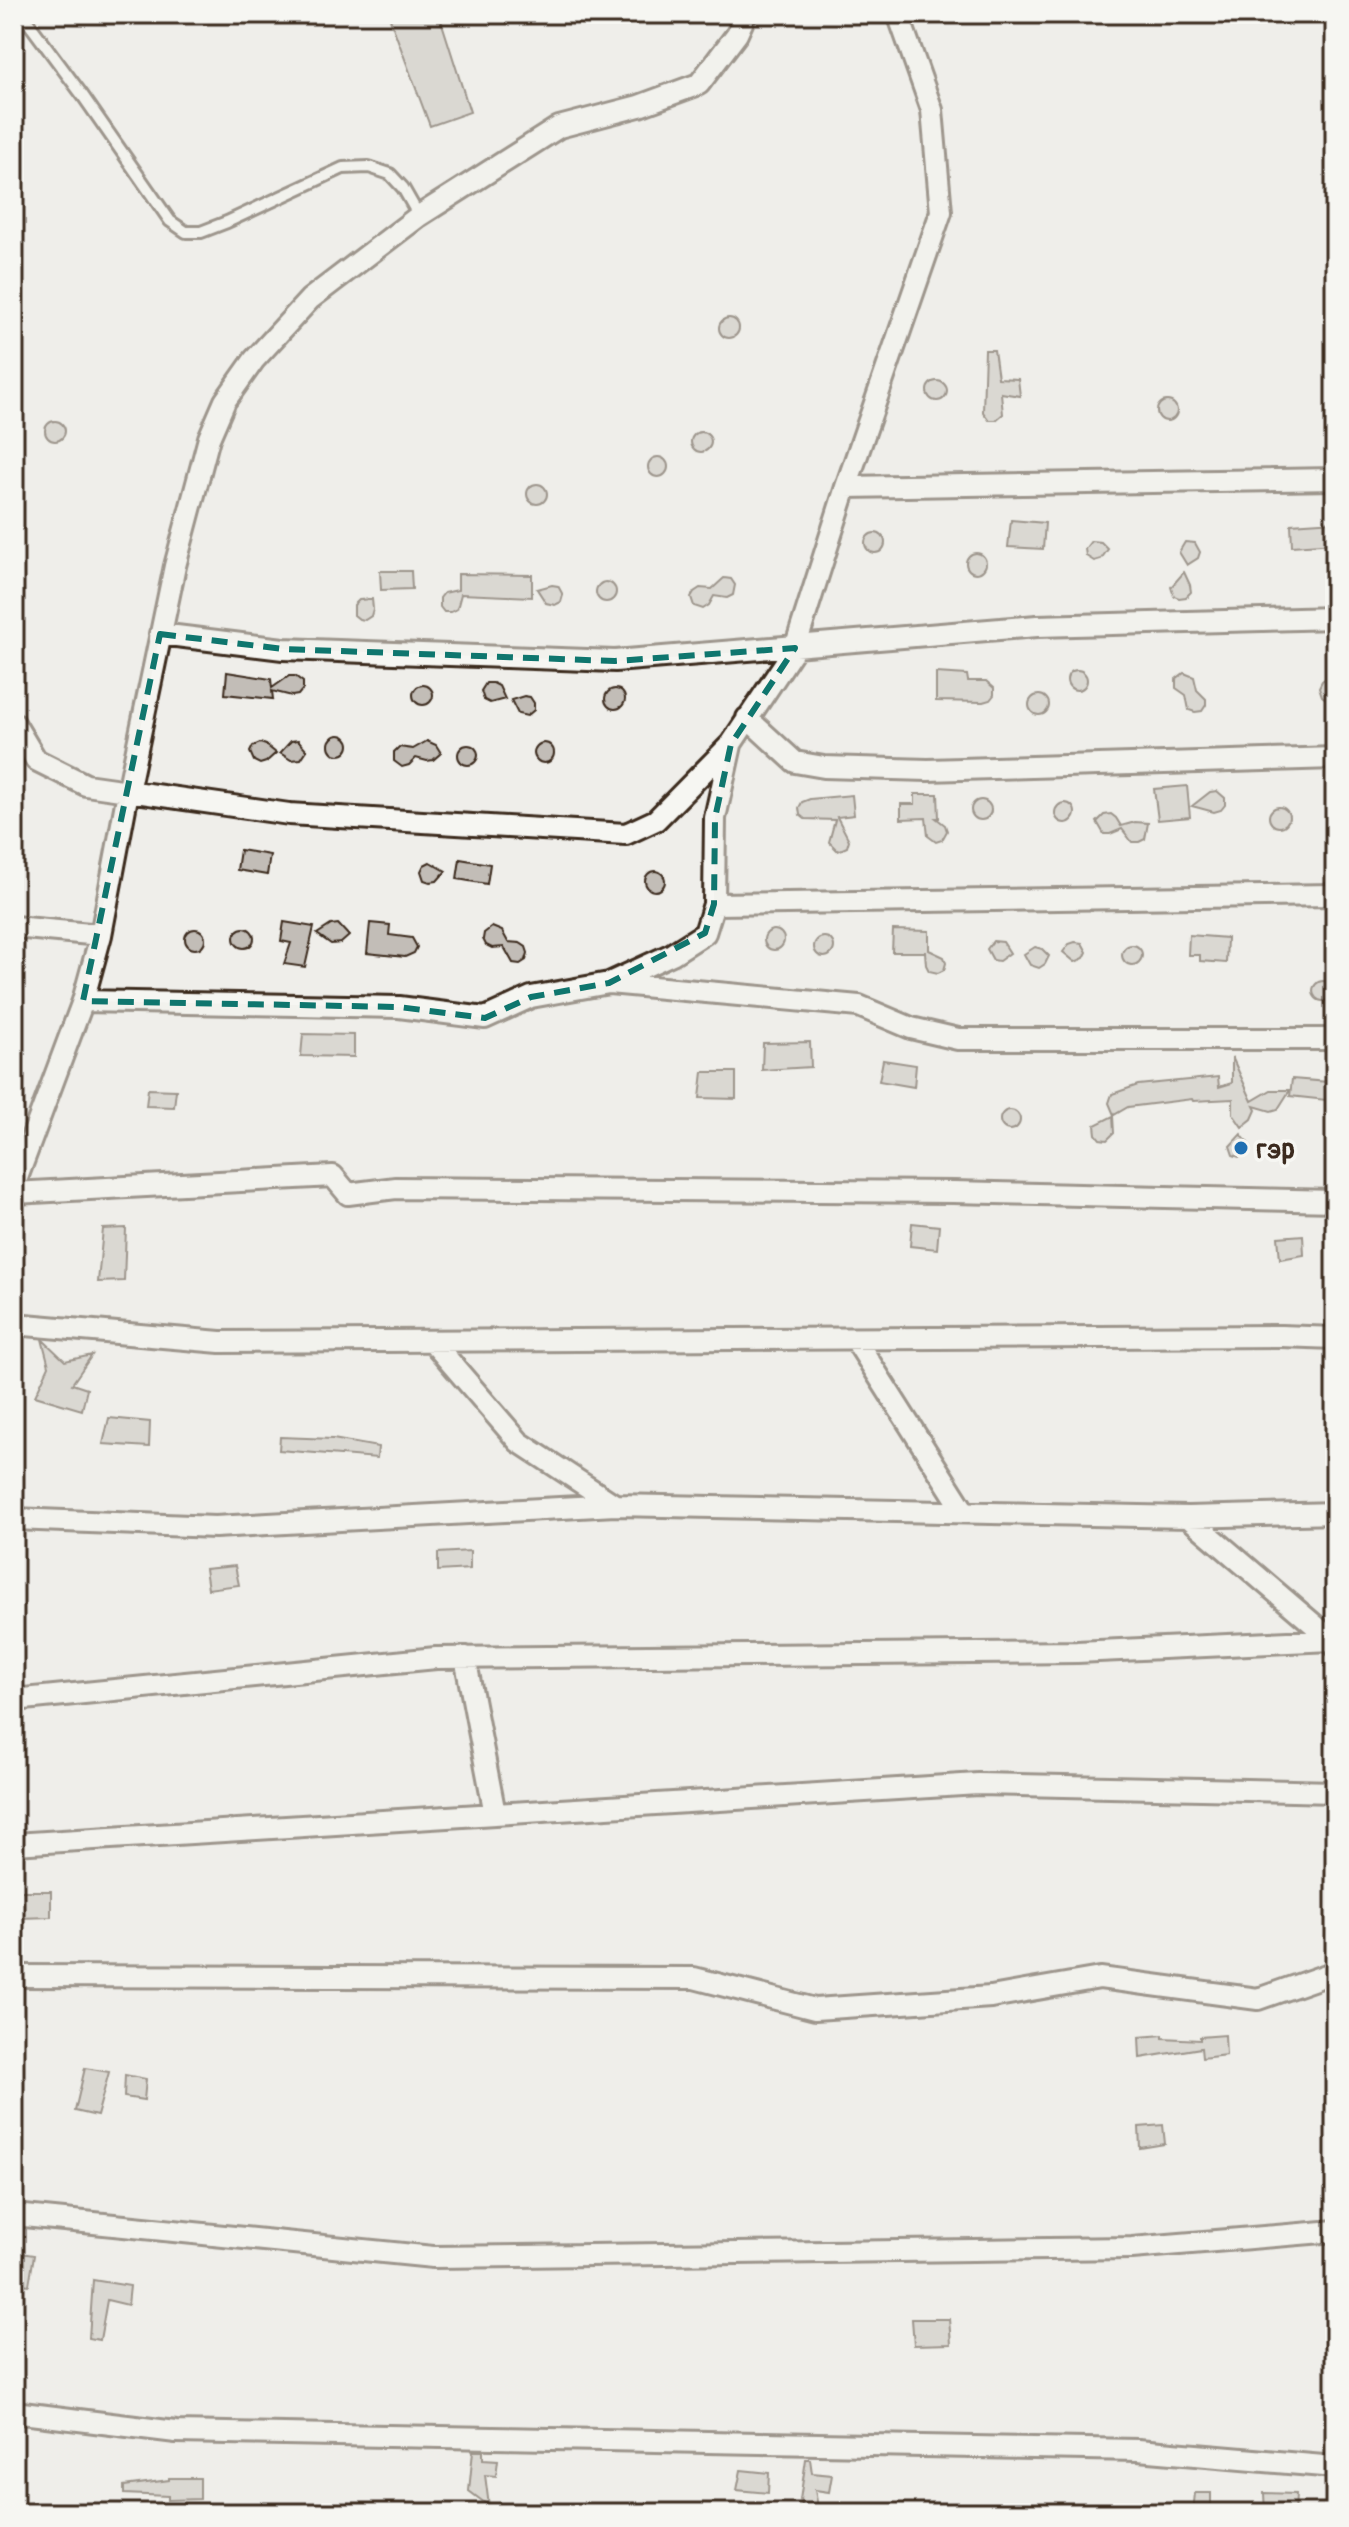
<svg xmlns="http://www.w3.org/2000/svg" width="1349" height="2527" font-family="Pangolin,sans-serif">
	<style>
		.building { fill: #c2bdb7; stroke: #3b2a1e; stroke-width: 2 }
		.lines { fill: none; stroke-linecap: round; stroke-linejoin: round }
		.service-casing { stroke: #3b2a1e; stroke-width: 16 }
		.minor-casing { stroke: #3b2a1e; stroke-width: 26 }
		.service { stroke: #f6f6f2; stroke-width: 10 }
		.minor { stroke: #f6f6f2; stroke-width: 20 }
		.marked { fill: none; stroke: #0f766e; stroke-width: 6; stroke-dasharray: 16 10; stroke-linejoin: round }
		.poi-dot { fill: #1f6fb2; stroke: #f6f6f2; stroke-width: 3 }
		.labels { text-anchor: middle; stroke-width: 7; stroke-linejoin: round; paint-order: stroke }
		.poi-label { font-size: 28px; font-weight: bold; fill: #3b2a1e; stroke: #f6f6f2; text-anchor: start }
	</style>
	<rect width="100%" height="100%" fill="#efeeea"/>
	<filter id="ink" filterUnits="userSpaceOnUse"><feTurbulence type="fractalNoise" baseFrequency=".0125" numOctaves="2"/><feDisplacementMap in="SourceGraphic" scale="16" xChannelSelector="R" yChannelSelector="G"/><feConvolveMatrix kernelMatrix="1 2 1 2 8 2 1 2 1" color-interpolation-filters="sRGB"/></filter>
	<g filter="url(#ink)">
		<path class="building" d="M404,14H439L470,112L430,126L390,19Z
			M719 328a10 10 0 1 1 20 0a10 10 0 1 1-20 0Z
			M985,350H994L998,378L1018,379L1020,396L1001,393L1003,414L996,420H989L983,412Z
			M927 391a10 10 0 1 1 20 0a10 10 0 1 1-20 0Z
			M1157 411a10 10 0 1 1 20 0a10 10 0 1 1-20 0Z
			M45 431a10 10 0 1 1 20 0a10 10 0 1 1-20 0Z
			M691 442a10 10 0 1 1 20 0a10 10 0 1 1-20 0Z
			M648 467a10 10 0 1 1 20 0a10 10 0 1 1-20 0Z
			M527 494a10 10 0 1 1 20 0a10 10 0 1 1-20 0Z
			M1011,520L1045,523L1043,549L1008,547Z
			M1335,521V543L1292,546L1291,524Z
			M865 543a10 10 0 1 1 20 0a10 10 0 1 1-20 0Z
			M1091,541L1101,542L1108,549L1101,559L1094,561L1086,556L1085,549Z
			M1185,542L1195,543L1200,552L1198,558L1187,565L1179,552Z
			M966 563a10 10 0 1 1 20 0a10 10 0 1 1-20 0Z
			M380,571H411L412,589L381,590Z
			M1184,572L1190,585L1191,592L1186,597L1179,598L1174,596L1171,587Z
			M458,574L532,575V597L461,594L457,609L451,612H444L440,607V598L444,593L458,590Z
			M724,578L731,579L735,585L733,595L727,598L714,596L709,605L703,609L694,606L691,597L694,592L700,588L712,589Z
			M596 592a10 10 0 1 1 20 0a10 10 0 1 1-20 0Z
			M552,585L558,586L563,595L561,602L555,605L546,603L537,589Z
			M372,599L373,609L371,616L365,620L359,619L354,615V605L359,600Z
			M1067 680a10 10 0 1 1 20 0a10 10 0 1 1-20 0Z
			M227,672L271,679L272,688L289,676H295L303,682V689L298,695L292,696L272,691L273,699L225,694Z
			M1335,672V705L1322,696L1319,687L1322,681Z
			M936,673L967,675L968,681H986L994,688V695L990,700L983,702L936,701Z
			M1184,673L1194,677L1197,690L1206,699V705L1202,711L1195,712L1189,710L1186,695L1176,688V679Z
			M486,683H493L499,686L505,699L490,703L484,700L481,691Z
			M413 695a10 10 0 1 1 20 0a10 10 0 1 1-20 0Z
			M605 699a10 10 0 1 1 20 0a10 10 0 1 1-20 0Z
			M1029 705a10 10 0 1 1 20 0a10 10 0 1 1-20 0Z
			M524,696L530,697L534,703V710L527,716L518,714L511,700Z
			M329 745a10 10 0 1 1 20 0a10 10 0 1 1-20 0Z
			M298,740L307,750L301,759L291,760L280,753L291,741Z
			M427,741L436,745L441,753L433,760L427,761L416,758L409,765L402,767L394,761V752L399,747L413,749Z
			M534 753a10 10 0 1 1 20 0a10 10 0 1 1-20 0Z
			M260,743L266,745L276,753L266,762L260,764L254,761L250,752L253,746Z
			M458 755a10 10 0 1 1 20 0a10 10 0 1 1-20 0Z
			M1187,786L1190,817L1158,820L1154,789Z
			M1217,791L1225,798V805L1221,810L1214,812L1192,806L1210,792Z
			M915,794H938L939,818H936L945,825L947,831L942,840L936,842L928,836L926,818L901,819V804H915Z
			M852,795L854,815L837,817L849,840L847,847L838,851L829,842L835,820L805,819L800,815L799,808L802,802L810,799Z
			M971 810a10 10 0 1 1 20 0a10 10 0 1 1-20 0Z
			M1055 813a10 10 0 1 1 20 0a10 10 0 1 1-20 0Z
			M1269 817a10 10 0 1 1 20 0a10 10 0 1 1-20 0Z
			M1111,814L1116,818L1121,826L1135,822L1148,823L1145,839L1139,842H1132L1122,829L1110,834H1104L1097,822L1104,815Z
			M240,850L270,855L267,875L237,870Z
			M460,859L490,864L487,884L457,879Z
			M430,862L446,871L437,881L430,882L424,880L421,871L424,865Z
			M645 881a10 10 0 1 1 20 0a10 10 0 1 1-20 0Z
			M284,922L314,927L305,967L284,964L291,943L281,941Z
			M370,923L390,925L389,935L412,938L417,947L414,953L405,957L367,953Z
			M338,924L349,936L341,943L331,944L317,934L331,925Z
			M492,927L502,931L508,942L520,943L526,947L528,953L526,960L520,964L513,963L504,947L492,948L486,945L483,939L484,933Z
			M234 938a10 10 0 1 1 20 0a10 10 0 1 1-20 0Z
			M185 939a10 10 0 1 1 20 0a10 10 0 1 1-20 0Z
			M764 940a10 10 0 1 1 20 0a10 10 0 1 1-20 0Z
			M893,930L929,931V950L944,957L946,963L944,970L938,973L929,971L926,965L925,952H892Z
			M1189,935L1227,938L1226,963L1200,961V955H1188Z
			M814 947a10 10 0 1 1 20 0a10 10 0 1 1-20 0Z
			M993,941L1003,942L1010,953L999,961L993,960L987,949Z
			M1075,942L1082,943L1087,952L1084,958L1075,962L1063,952L1069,944Z
			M1122 955a10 10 0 1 1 20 0a10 10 0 1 1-20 0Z
			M1035,947L1042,949L1049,956L1045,964L1039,968L1030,965L1024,954Z
			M1313 991a10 10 0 1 1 20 0a10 10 0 1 1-20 0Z
			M303,1034L354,1035V1057L301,1056Z
			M810,1042L811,1067L762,1070L763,1043Z
			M1232,1057L1252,1101L1271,1090H1290L1278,1109L1271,1111L1254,1106L1256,1110L1252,1119L1242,1127L1233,1114V1099L1193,1101L1192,1099L1128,1107L1114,1115L1109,1103L1112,1094L1138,1085L1218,1077L1219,1087L1232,1083Z
			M883,1060L916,1065L914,1087L879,1081Z
			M703,1072H736V1099L700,1098Z
			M1292,1079L1328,1082L1326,1100L1290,1096Z
			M148,1089L176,1090L174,1107L146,1106Z
			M1000 1120a10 10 0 1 1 20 0a10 10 0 1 1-20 0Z
			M1113,1116L1114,1133L1107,1140L1100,1139L1096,1134L1095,1125Z
			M1241,1134L1251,1147L1249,1153L1239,1157L1233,1155L1230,1146Z
			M912,1223L939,1226L937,1249L910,1246Z
			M126,1228L124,1281L98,1282L103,1229Z
			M1303,1235L1304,1255L1280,1259L1278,1237Z
			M42,1339L65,1361L92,1355L72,1384L87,1389L82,1410L35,1396L49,1366Z
			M109,1418L150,1422L149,1447L103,1444Z
			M280,1437L333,1439L378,1447L377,1458L279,1450Z
			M470,1551V1569L438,1571V1553Z
			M235,1566L239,1585L208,1589L205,1569Z
			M21,1891H51V1917L19,1918Z
			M1163,2035V2038L1200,2040V2037L1225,2035L1226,2055L1202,2058L1201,2048L1140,2058L1139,2037Z
			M85,2068L109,2072L97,2116L75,2111Z
			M125,2075L146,2079L144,2100L124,2097Z
			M1163,2125L1165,2144L1140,2148L1139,2127Z
			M14,2252L34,2255L29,2285L14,2283Z
			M93,2280L130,2286L128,2305L107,2300L100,2340L89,2338Z
			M912,2319H949L951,2344L914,2345Z
			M473,2451H483V2459L498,2460L496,2476L485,2475L489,2506L469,2491Z
			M806,2459H810L812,2473L832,2475L829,2492L815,2490L819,2513H805L800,2500Z
			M741,2470L769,2473L768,2493L737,2490Z
			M169,2478H200V2499L168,2500V2496L124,2494V2486L169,2480Z
			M1195,2493H1211V2513H1193Z
			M1264,2493L1296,2494L1295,2513H1265Z"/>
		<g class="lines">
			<defs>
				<path id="service" d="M22,14L83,96L170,221L186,232H201L227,222L343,168L369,167L390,174L403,188L419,216"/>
				<path id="minor" d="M846,487L1335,479
					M160,634L283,649L615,661L1037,626L1335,618
					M747,718L795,762L824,767L928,770L1335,758
					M14,723L36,760L86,785L289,814L626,834L656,820L731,744L795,648L846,487L941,212L932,110L898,14
					M714,904L1335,895
					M14,927L101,935
					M609,983L859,1006L911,1028L958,1039H1335
					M83,1001L399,1007L485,1018L531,997L609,983L672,954L705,933L714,904L715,818L731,745
					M14,1186L83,1001L101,935L128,792L175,566L209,438L225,401L254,360L310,299L419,216L559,127L639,106L699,84L737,34L746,14
					M14,1193L333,1176L348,1194L396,1188L953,1192L1335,1201
					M14,1324L220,1342L1281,1336L1335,1338
					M855,1339L964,1511
					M432,1341L519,1442L615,1505
					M1188,1517L1332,1640L1335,1646
					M14,1519L215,1527L615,1505L1188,1517L1335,1513
					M465,1657L495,1814
					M14,1700L436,1658L1077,1652L1332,1640
					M14,1844L978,1784L1335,1792
					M14,1976L694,1978L815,2009L991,1997L1100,1978L1258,1999L1335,1972
					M14,2215L433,2257L1132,2248L1335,2231
					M14,2412L176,2432L1138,2450L1335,2467"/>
			</defs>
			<use href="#service" class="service-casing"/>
			<use href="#minor" class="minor-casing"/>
			<use href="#service" class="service"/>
			<use href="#minor" class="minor"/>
		</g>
	</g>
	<path d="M0 0H1349V2527H0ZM160,634L283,649L615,661L795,648L731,744L715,818L714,904L705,933L609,983L531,997L485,1018L399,1007L83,1001Z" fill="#efeeea" fill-opacity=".55" fill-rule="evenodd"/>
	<path class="marked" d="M160,634L283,649L615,661L795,648L731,744L715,818L714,904L705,933L609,983L531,997L485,1018L399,1007L83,1001Z"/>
	<circle class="poi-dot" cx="1241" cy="1148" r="8"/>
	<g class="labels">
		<g class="poi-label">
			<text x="1257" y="1158">гэр</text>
		</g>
	</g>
	<rect width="1349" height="2527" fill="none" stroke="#f6f6f2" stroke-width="48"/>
	<rect x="24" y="24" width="1301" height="2479" fill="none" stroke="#3b2a1e" stroke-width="3" filter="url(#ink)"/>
</svg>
